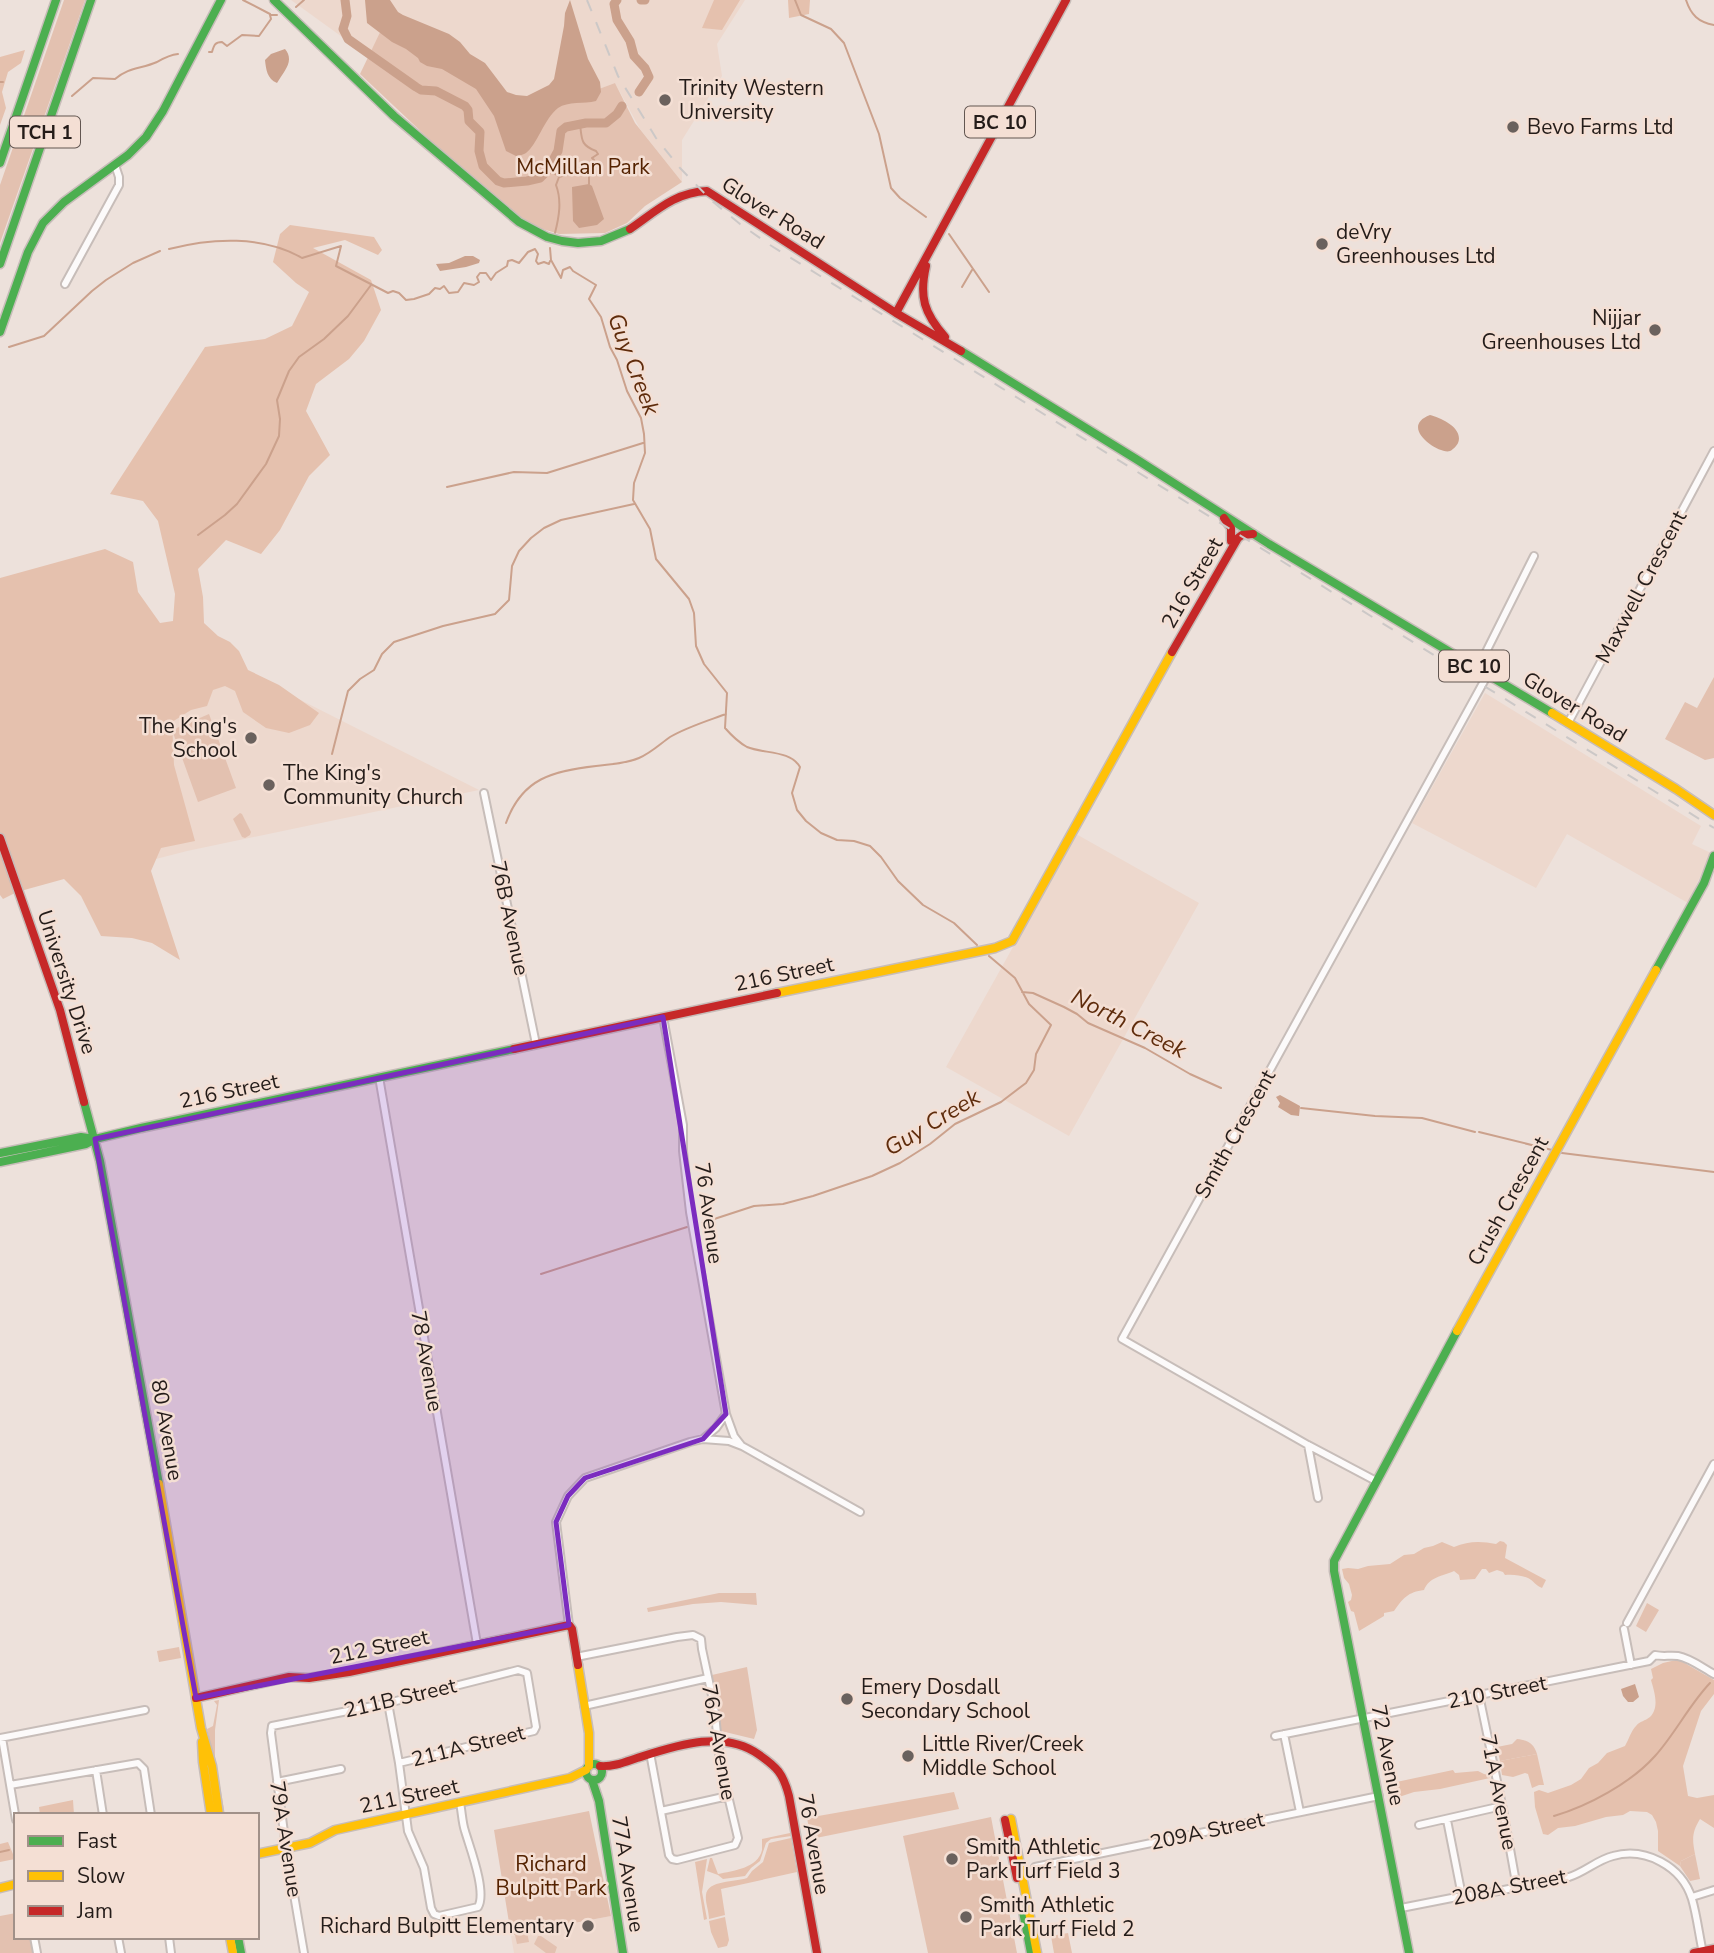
<svg xmlns="http://www.w3.org/2000/svg" width="1714" height="1953" font-family="'Nunito Sans',sans-serif">
	<style>
		.built { fill: #edd8cd }
		.green { fill: #e3c1b0 }
		.forest { fill: #e5c1ae }
		.water { fill: #cba18c }
		.lines { fill: none; stroke-linecap: round; stroke-linejoin: round }
		.stream { stroke: #cba18c; stroke-width: 2 }
		.river { stroke: #cba18c; stroke-width: 9 }
		.street-casing { stroke: #c7bdb9; stroke-width: 10 }
		.fast-casing { stroke: #c7bdb9; stroke-width: 11 }
		.slow-casing { stroke: #c7bdb9; stroke-width: 11 }
		.jam-casing { stroke: #c7bdb9; stroke-width: 11 }
		.street { stroke: #fcfafa; stroke-width: 6 }
		.fast { stroke: #4caf50; stroke-width: 8 }
		.slow { stroke: #ffc107; stroke-width: 8 }
		.jam { stroke: #c62828; stroke-width: 8 }
		.rail { stroke: #ccc8c7; stroke-width: 2; stroke-dasharray: 12 12; stroke-linecap: butt }
		.marked { fill: #7b2cbf; fill-opacity: 0.2; stroke: #7b2cbf; stroke-width: 5; stroke-linejoin: round }
		.poi-dot { fill: #6a615d; stroke: #f4dfd4; stroke-width: 2.5 }
		.labels { text-anchor: middle; stroke-width: 5; stroke-linejoin: round; paint-order: stroke }
		.shield { fill: #f4dfd4; stroke: #625651; stroke-width: 2 }
		.shield-label { font-size: 19px; font-weight: bold; fill: #241c19 }
		.poi-label { font-size: 21px; fill: #241c19; stroke: #f4dfd4; text-anchor: start }
		.park-label { font-size: 21px; fill: #542200; stroke: #f4dfd4 }
		.street-label { font-size: 21px; fill: #241c19; stroke: #f4dfd4 }
		.water-label { font-size: 23px; font-style: italic; fill: #5f2c0c; stroke: #f4dfd4 }
	</style>
	<rect width="100%" height="100%" fill="#ede1db"/>
	<path class="built" d="M291,0H745L717,44L722,76L682,140V182L640,129L615,83L526,116L372,55L356,47Z
		M150,624L479,790L187,851L152,860Z
		M1485,693L1701,826L1692,844L1711,853L1688,903L1567,834L1536,888L1412,823Z
		M1076,834L1199,903L1069,1136L946,1067Z
		M611,1916L617,1953H514L511,1936Z"/>
	<path class="green" d="M64,0H85L0,243V185Z
		M385,22L526,116L615,83L635,123L682,182L645,206L627,223L605,233L559,234L536,227L515,214L464,172L360,74Z
		M1714,677V758L1705,760L1665,739L1685,702L1697,708Z
		M209,714L236,788L198,802L172,730Z
		M240,813L242,814L251,832L250,835L245,838L242,837L233,819Z
		M719,1593H756L757,1605L721,1602L693,1604L648,1612L647,1608Z
		M1647,1603L1659,1610L1646,1632L1636,1626Z
		M179,1647L181,1658L159,1662L157,1651Z
		M747,1667L757,1730L754,1739L721,1731L718,1703L712,1675Z
		M219,1700L215,1730V1757L225,1815H223L214,1759L207,1729L213,1726L217,1705L214,1701Z
		M1517,1739C1527,1740 1534,1743 1537,1754L1500,1761L1497,1747L1512,1744Z
		M589,1811L611,1916L527,1932L529,1942L517,1944L515,1935H511L494,1830Z
		M991,1817L1017,1953H928L903,1836Z
		M1695,1854L1700,1879L1690,1881L1680,1866L1681,1861Z
		M16,1913V1937H30L33,1953H0V1916Z
		M538,1936H541L557,1947L555,1953H546L534,1944Z"/>
	<path class="forest" d="M714,0H740L722,30L702,28Z
		M788,0H810L809,14L789,18Z
		M25,50L21,63L8,72L2,92L6,108L0,125V57Z
		M290,225L374,237L382,250L378,255L345,240L313,248L371,280L381,310L364,341L349,359L316,384L306,411L330,455L309,476L280,530L261,554L226,540L198,569L203,597L204,623L218,636L230,642L239,651L248,670L279,685L319,713L310,725L289,733L266,728L243,712L235,691L225,686L213,690L207,706L191,710L172,722L174,765L195,841L161,848L151,871L180,960L152,943L132,938L101,936L81,896L64,879L17,892L3,899L0,895V578L105,549L133,562L138,592L160,623L173,621L175,594L158,521L143,501L110,494L205,347L265,339L292,326L309,292L296,283L273,262L280,234Z
		M1500,1541L1504,1542L1507,1545L1505,1558L1546,1580L1542,1588C1536,1586 1534,1581 1528,1578C1522,1575 1511,1574 1505,1575L1503,1572L1497,1570L1489,1573L1486,1569H1482L1475,1579L1460,1580L1459,1575L1454,1571C1443,1576 1429,1577 1424,1590C1408,1592 1403,1598 1394,1611L1384,1613V1616L1359,1631L1354,1612L1351,1611L1348,1602L1351,1600L1352,1595L1349,1584L1344,1578L1342,1569L1348,1568L1358,1569L1368,1566L1390,1564L1404,1555L1414,1554L1424,1548L1433,1546L1442,1542L1454,1547C1468,1541 1481,1541 1496,1544Z
		M1676,1660L1681,1661L1714,1680V1694L1701,1711L1683,1766L1688,1796L1697,1798L1714,1795V1828L1700,1819C1692,1832 1692,1839 1695,1854L1681,1861L1680,1866L1658,1851V1831L1656,1822L1652,1815L1647,1812L1630,1811L1623,1815L1606,1817L1575,1826L1558,1828L1548,1835L1543,1834L1535,1807L1534,1792L1539,1790L1548,1793L1571,1785L1581,1779L1589,1768L1598,1763L1607,1753L1625,1746C1629,1739 1631,1731 1636,1726C1640,1721 1645,1721 1650,1717C1660,1707 1654,1691 1651,1680L1653,1678L1651,1669L1663,1663Z
		M1537,1754L1544,1785H1539L1532,1788L1528,1774L1525,1773L1513,1777L1502,1775L1500,1761Z
		M1453,1770L1455,1773L1478,1771L1484,1774L1489,1775L1490,1778L1440,1789L1414,1792L1390,1800L1387,1784Z
		M954,1792L959,1809L811,1839L807,1818Z
		M73,1800L74,1815H70L69,1813L46,1812V1815H40L39,1807Z
		M790,1833L791,1836L771,1839L766,1843L760,1861L751,1868L745,1876L723,1879L718,1875L707,1871L710,1858H712L718,1874C733,1871 758,1868 762,1850C762,1850 762,1839 762,1839Z
		M791,1838L797,1872L721,1889L725,1915L709,1919C709,1911 705,1902 706,1895C707,1880 736,1882 747,1878L752,1871L763,1862L769,1843Z
		M8,1842L15,1859L0,1862V1844Z
		M707,1859L702,1892L707,1919L704,1920L695,1862Z
		M725,1917L729,1940L727,1946L718,1948L711,1932L709,1921Z
		M1068,1933L1072,1953H1054L1051,1936Z"/>
	<path class="water" d="M365,0H390L398,12L403,15L449,34L460,42L470,54L485,63L507,92L516,95L527,96L549,85L554,79L564,26L565,13L570,0L588,59L600,82L601,92L596,101C584,104 568,101 558,108C544,119 537,145 526,153C524,154 519,156 516,156L506,151L494,116L476,89L442,69L427,66L420,62L418,58L406,49L392,42L367,23Z
		M285,49C295,61 284,71 277,83C267,79 266,69 265,60L271,54Z
		M589,184L592,186L604,219L597,225L579,228L573,221L572,187Z
		M465,256H473L480,260L479,263L466,267L440,271L436,264L449,263Z
		M1430,415C1441,418 1464,428 1458,443C1457,445 1453,450 1450,451C1439,455 1398,427 1430,415Z
		M1280,1095L1300,1106L1299,1116L1291,1115L1278,1107L1280,1103L1276,1097Z
		M1635,1684L1639,1697L1633,1702H1628L1623,1696L1621,1689Z"/>
	<g class="lines">
		<path class="stream" d="M243,0L270,14
			M795,0L801,15L831,29L844,43L879,134L891,188L900,198L926,217
			M1686,0C1691,15 1698,22 1714,25
			M296,7L304,0
			M209,52H212C214,45 215,42 222,42L227,46L242,35L259,36L271,19L270,15H277
			M0,82H3
			M72,96L93,78L115,79C129,67 141,69 157,62C164,58 169,55 178,54
			M547,171L554,173L558,176
			M589,184V175
			M555,233C559,217 562,201 556,185L559,177L576,172L589,174L594,160L592,158L598,154L596,151C580,145 582,139 580,124
			M949,234L989,292
			M550,248L551,260L561,278L563,270L570,267L573,271L596,285L589,299L601,317L610,347L617,360L627,391L641,418L644,434L645,453L634,483L633,500L650,529L656,559L689,599L694,613L696,646L704,664L727,693L725,728C732,736 738,742 747,747C764,754 790,750 800,767L792,793L797,810L806,821L821,833L837,840L854,841L870,846L881,857L898,881L923,905L954,923L977,945
			M169,249C211,238 263,235 302,258L341,246L336,266L388,293L393,291L399,293L406,300L414,299L429,294L435,288L440,289L444,286L449,293L458,292L464,283L474,285L479,282L477,277L480,273H486L491,280L496,273L507,266L508,261L512,260L519,263L528,252L535,249L538,254L536,261L538,264L544,262L549,264L550,261
			M962,287L972,270
			M9,347L44,336L92,291L106,280L133,263L160,251
			M447,487L514,472L547,473L643,443
			M198,535L225,515L237,504L266,464L279,436L280,419L277,400L289,371L299,357L324,339L348,316L371,285
			M332,754L348,691L360,679L374,670L382,654L394,642L443,626L495,614L509,600L512,566L519,551L531,538L544,528L561,520L634,504
			M506,823C522,778 553,771 596,766C611,764 625,764 639,758C651,753 660,744 670,737C687,727 707,721 726,714
			M1022,992L1033,993L1064,1007L1077,1014L1088,1023L1145,1048L1190,1074L1221,1088
			M1301,1108L1375,1116L1422,1118L1475,1132
			M1479,1132L1552,1150
			M1562,1153L1714,1172
			M702,1223L754,1206L783,1204L813,1196L872,1176L900,1163L930,1144L955,1124L1001,1102L1026,1083L1034,1070L1036,1054L1051,1025L1029,1004L1015,978L989,956
			M541,1274L687,1227
			M1554,1816C1588,1806 1631,1783 1655,1756C1675,1734 1689,1705 1710,1683
			M0,1852L9,1850"/>
		<path class="river" d="M345,0L347,16L343,29L348,39L416,87L421,90L436,91L465,106L468,110L469,121L480,132L479,151L483,166L498,181L504,183L527,181L540,178L547,171L558,151L561,131L566,127L586,123H606L617,114L622,106
			M617,0L614,4L617,20L630,41L634,56L645,68L649,77L639,92
			M641,0H645"/>
		<defs>
			<path id="street" d="M65,284L119,185V177L115,165
				M1478,668L1534,556
				M1568,723L1714,451
				M484,793L536,1044
				M663,1017L683,1125V1151L690,1212L726,1414L734,1436L741,1445
				M379,1077L477,1644
				M703,1439L716,1428L726,1414
				M1308,1445L1318,1498
				M1376,1481L1308,1445L1122,1339L1488,674
				M1627,1623L1714,1464
				M569,1625L556,1522L568,1496L585,1478L690,1442L703,1439L729,1441L742,1446L860,1512
				M1624,1629L1631,1665
				M576,1657L677,1637L693,1635L701,1639L702,1649L714,1705L720,1762L738,1838L735,1845L677,1860L672,1859L669,1855L650,1753
				M1479,1695L1503,1810L1517,1888
				M388,1703L399,1763L408,1831L424,1868L431,1908L434,1914L439,1916L478,1907C487,1892 470,1848 465,1831C462,1822 462,1812 460,1803
				M584,1706L708,1678
				M1284,1734L1300,1812
				M1275,1736L1649,1661L1655,1655C1663,1657 1669,1655 1678,1656C1690,1658 1703,1668 1714,1674
				M0,1738L145,1710
				M2,1738L16,1820
				M96,1770L103,1815
				M277,1782L341,1769
				M10,1785L138,1763L144,1769L151,1815
				M661,1811L728,1796
				M1447,1820L1462,1896
				M1419,1825L1502,1806
				M1035,1867L1379,1796
				M1692,1897L1714,1890
				M1401,1908L1462,1896L1478,1895L1569,1877C1585,1872 1597,1860 1613,1856C1645,1847 1682,1866 1692,1899C1697,1916 1699,1935 1703,1953
				M34,1937L37,1953
				M118,1937L121,1953
				M169,1937L171,1953
				M304,1953L286,1848L271,1733L272,1726L388,1703L518,1670L527,1673L536,1727L534,1731L399,1763"/>
			<path id="fast" d="M274,0L394,116L519,222L547,237L562,241L578,243L601,241L630,229
				M0,163L56,0
				M0,264L91,0
				M0,332L28,252L43,223L64,202L128,155L146,137L163,111L221,0
				M961,351L1136,459L1269,544L1552,713
				M1656,970L1704,883L1714,856
				M84,1102L100,1161L159,1484
				M0,1153L81,1137L95,1139
				M0,1162L86,1144L95,1139L141,1128L514,1049
				M586 1772a8 8 0 1 1 16 0a8 8 0 1 1-16 0Z
				M592,1780L599,1801L623,1953
				M1021,1901L1031,1953
				M238,1937L241,1953
				M1409,1953L1334,1571V1561L1457,1331"/>
			<path id="slow" d="M1552,713L1676,789L1714,815
				M777,993L995,948L1012,941L1172,652
				M1457,1331L1656,970
				M159,1484L201,1728L212,1766L219,1815
				M578,1665L589,1733V1766
				M202,1742L203,1762L211,1815
				M1011,1819L1037,1953
				M257,1854L310,1843L335,1830L570,1778L586,1770
				M0,1888L16,1884
				M230,1937L233,1953"/>
			<path id="jam" d="M630,229C655,212 675,192 707,191L896,313
				M926,266C919,297 924,313 945,337
				M961,351L896,313L1066,0
				M1224,518L1231,528V541
				M1172,652L1238,538L1242,535L1253,534
				M0,838L60,1010L84,1102
				M514,1049L777,993
				M196,1698L289,1677L309,1678L349,1672L569,1625L572,1629L578,1665
				M600,1766C613,1767 625,1762 637,1758C675,1746 723,1729 758,1754C777,1767 783,1773 789,1796L817,1953
				M1005,1820L1017,1878
				M1694,1953L1714,1949"/>
		</defs>
		<use href="#street" class="street-casing"/>
		<use href="#fast" class="fast-casing"/>
		<use href="#slow" class="slow-casing"/>
		<use href="#jam" class="jam-casing"/>
		<use href="#street" class="street"/>
		<use href="#fast" class="fast"/>
		<use href="#slow" class="slow"/>
		<use href="#jam" class="jam"/>
		<path class="rail" d="M587,0L618,76L656,138L680,168L712,201L740,224L770,245L1714,828"/>
	</g>
	<path class="marked" d="M663,1017L726,1414L703,1439L585,1478L568,1496L556,1522L569,1625L196,1698L95,1139Z"/>
	<g class="poi-dot">
		<circle cx="665" cy="100" r="7"/>
		<circle cx="1513" cy="127" r="7"/>
		<circle cx="1322" cy="244" r="7"/>
		<circle cx="1655" cy="330" r="7"/>
		<circle cx="251" cy="738" r="7"/>
		<circle cx="269" cy="785" r="7"/>
		<circle cx="847" cy="1699" r="7"/>
		<circle cx="908" cy="1756" r="7"/>
		<circle cx="952" cy="1859" r="7"/>
		<circle cx="966" cy="1917" r="7"/>
		<circle cx="588" cy="1926" r="7"/>
	</g>
	<g class="labels">
		<g class="shield">
			<rect x="965" y="106.5" width="70" height="31" rx="5"/>
			<rect x="10" y="116.5" width="70" height="31" rx="5"/>
			<rect x="1439" y="650.5" width="70" height="31" rx="5"/>
		</g>
		<g class="shield-label">
			<text x="1000" y="129">BC 10</text>
			<text x="45" y="139">TCH 1</text>
			<text x="1474" y="673">BC 10</text>
		</g>
		<g class="poi-label">
			<text x="679" y="95">Trinity Western<tspan x="679" dy="24">University</tspan></text>
			<text x="1527" y="134">Bevo Farms Ltd</text>
			<text x="1336" y="239">deVry<tspan x="1336" dy="24">Greenhouses Ltd</tspan></text>
			<text x="1641" y="325" text-anchor="end">Nijjar<tspan x="1641" dy="24">Greenhouses Ltd</tspan></text>
			<text x="237" y="733" text-anchor="end">The King's<tspan x="237" dy="24">School</tspan></text>
			<text x="283" y="780">The King's<tspan x="283" dy="24">Community Church</tspan></text>
			<text x="861" y="1694">Emery Dosdall<tspan x="861" dy="24">Secondary School</tspan></text>
			<text x="922" y="1751">Little River/Creek<tspan x="922" dy="24">Middle School</tspan></text>
			<text x="966" y="1854">Smith Athletic<tspan x="966" dy="24">Park Turf Field 3</tspan></text>
			<text x="980" y="1912">Smith Athletic<tspan x="980" dy="24">Park Turf Field 2</tspan></text>
			<text x="574" y="1933" text-anchor="end">Richard Bulpitt Elementary</text>
		</g>
		<g class="park-label">
			<text x="583" y="174">McMillan Park</text>
			<text x="551" y="1871">Richard<tspan x="551" dy="24">Bulpitt Park</tspan></text>
		</g>
		<g class="street-label">
			<text transform="translate(773 213) rotate(32)" y="7">Glover Road</text>
			<text transform="translate(1192 583) rotate(-60)" y="7">216 Street</text>
			<text transform="translate(1641 587) rotate(-62)" y="7">Maxwell Crescent</text>
			<text transform="translate(1575 707) rotate(31)" y="7">Glover Road</text>
			<text transform="translate(510 918) rotate(78)" y="7">76B Avenue</text>
			<text transform="translate(784 974) rotate(-12)" y="7">216 Street</text>
			<text transform="translate(67 982) rotate(72)" y="7">University Drive</text>
			<text transform="translate(229 1091) rotate(-12)" y="7">216 Street</text>
			<text transform="translate(1235 1134) rotate(-61)" y="7">Smith Crescent</text>
			<text transform="translate(1508 1201) rotate(-61)" y="7">Crush Crescent</text>
			<text transform="translate(709 1213) rotate(82)" y="7">76 Avenue</text>
			<text transform="translate(427 1361) rotate(80)" y="7">78 Avenue</text>
			<text transform="translate(167 1430) rotate(80)" y="7">80 Avenue</text>
			<text transform="translate(379 1647) rotate(-12)" y="7">212 Street</text>
			<text transform="translate(1497 1692) rotate(-11)" y="7">210 Street</text>
			<text transform="translate(400 1698) rotate(-13)" y="7">211B Street</text>
			<text transform="translate(719 1742) rotate(80)" y="7">76A Avenue</text>
			<text transform="translate(468 1746) rotate(-14)" y="7">211A Street</text>
			<text transform="translate(1388 1755) rotate(79)" y="7">72 Avenue</text>
			<text transform="translate(1499 1792) rotate(79)" y="7">71A Avenue</text>
			<text transform="translate(409 1796) rotate(-12)" y="7">211 Street</text>
			<text transform="translate(1207 1831) rotate(-12)" y="7">209A Street</text>
			<text transform="translate(286 1839) rotate(81)" y="7">79A Avenue</text>
			<text transform="translate(814 1844) rotate(80)" y="7">76 Avenue</text>
			<text transform="translate(628 1874) rotate(81)" y="7">77A Avenue</text>
			<text transform="translate(1509 1887) rotate(-11)" y="7">208A Street</text>
		</g>
		<g class="water-label">
			<text transform="translate(634 364) rotate(69)" y="8">Guy Creek</text>
			<text transform="translate(1129 1023) rotate(27)" y="8">North Creek</text>
			<text transform="translate(932 1122) rotate(-31)" y="8">Guy Creek</text>
		</g>
	</g>
	<rect x="14" y="1813" width="245" height="126" fill="#f4dfd4" stroke="#a19189" stroke-width="2"/>
	<rect x="28" y="1836" width="35" height="10" fill="#4caf50" stroke="#a19189" stroke-width="2"/>
	<text x="77" y="1848" font-size="21" fill="#241c19">Fast</text>
	<rect x="28" y="1871" width="35" height="10" fill="#ffc107" stroke="#a19189" stroke-width="2"/>
	<text x="77" y="1883" font-size="21" fill="#241c19">Slow</text>
	<rect x="28" y="1906" width="35" height="10" fill="#c62828" stroke="#a19189" stroke-width="2"/>
	<text x="77" y="1918" font-size="21" fill="#241c19">Jam</text>
</svg>
